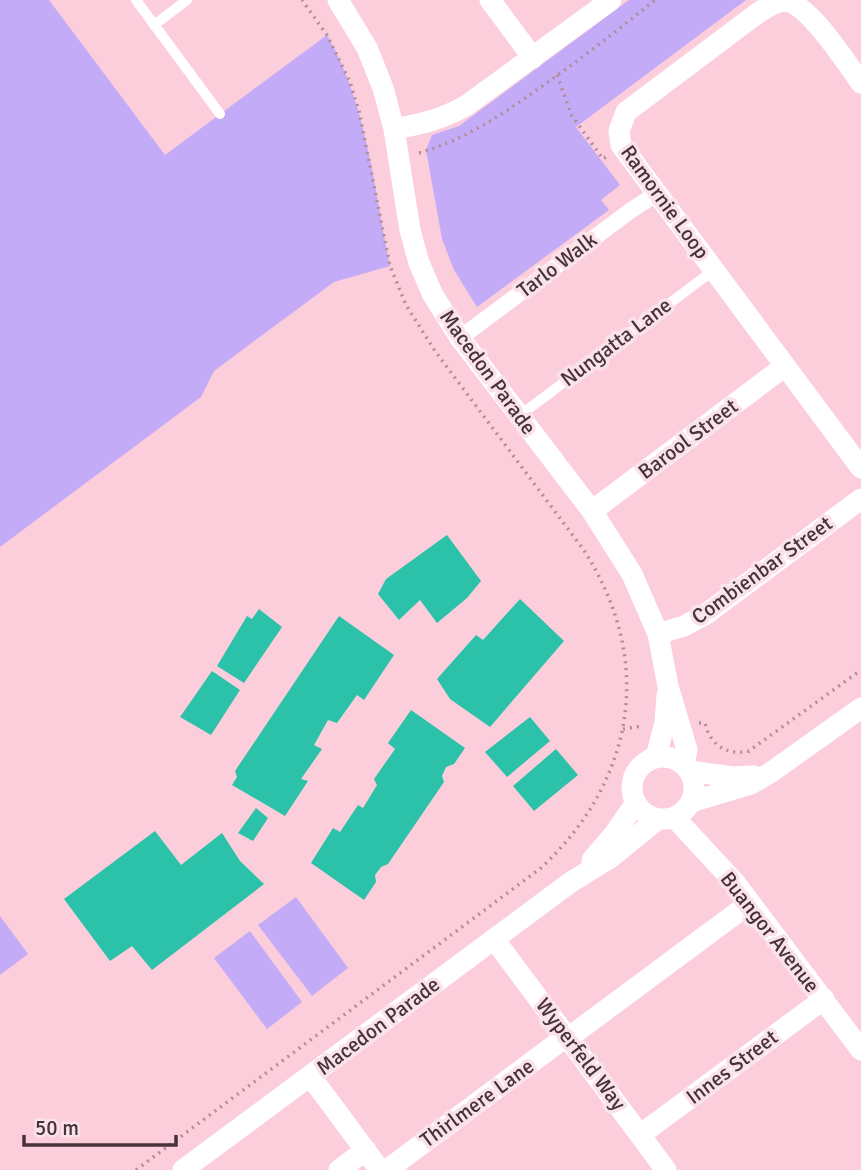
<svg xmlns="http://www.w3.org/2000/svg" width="861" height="1170" font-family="Signika,sans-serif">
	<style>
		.green { fill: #c4abf8 }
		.building { fill: #2cc1a9 }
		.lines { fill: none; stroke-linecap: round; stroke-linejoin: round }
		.path { stroke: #b18d97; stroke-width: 3.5; stroke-dasharray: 2 5; stroke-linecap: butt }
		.service { stroke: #fff; stroke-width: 10 }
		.pedestrian { stroke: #fff; stroke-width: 16 }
		.minor { stroke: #fff; stroke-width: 21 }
		.labels { text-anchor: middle; stroke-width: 7; stroke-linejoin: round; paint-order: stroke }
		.street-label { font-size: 21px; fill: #483239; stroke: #fae2e9 }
	</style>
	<rect width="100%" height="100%" fill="#fccedb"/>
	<path class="green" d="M0,0H49L165,155L327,35C367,104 374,189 390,266L334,282L214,371L201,397L0,547Z
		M629,0H746L576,127L620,185L601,200L609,210L477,307L454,270L442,239L426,150L432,135L459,126Z
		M296,897L348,968L312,996L258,925Z
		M0,916L28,954L0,975Z
		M250,931L302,1002L267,1029L214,958Z"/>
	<path class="building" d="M447,535L481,581L467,598L437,623L420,600L399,620L378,594L386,579Z
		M520,599L564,641L490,727L450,699L437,679L476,635L483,640Z
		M259,609L282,627L244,683L217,666L247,616L252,619Z
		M339,616L394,655L364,700L357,695L337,723L328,720L314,745L322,749L301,779L308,781L285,816L232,785L237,777L235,771Z
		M212,671L240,690L211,735L180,717Z
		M411,710L465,748L454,764L446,767L442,776L444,782L388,864L381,867L375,875L376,882L364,900L311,863L333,828L340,832L358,805L363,808L377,785L374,779L395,749L388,743Z
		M530,717L550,741L507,777L485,752Z
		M556,749L578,775L534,811L513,786Z
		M256,808L268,818L253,841L238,833Z
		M155,831L181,865L222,833L240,861L264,884L152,970L132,946L110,961L64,899Z"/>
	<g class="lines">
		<path class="path" d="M557,75L572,116L603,159L606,157
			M419,153C464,140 500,116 538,89C578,61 617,31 655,0
			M699,723H705C710,745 727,756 749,751L861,670
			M623,729L642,726
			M136,1170L541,868C636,779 655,659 583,549L435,351L406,305L390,266L359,111L350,82L327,35L302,0"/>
		<path class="service" d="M136,0L220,114
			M154,25L187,0
			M519,416L714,270"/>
		<path class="pedestrian" d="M460,338L630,211L656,194"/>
		<path class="minor" d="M338,0L367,48L383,88L394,129L410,230L419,263L433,295L460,338L592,511L632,574L658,634L668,686L687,750L684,765
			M490,0L533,58
			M861,83C847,64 807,0 783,1C774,2 766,8 758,13L626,112L619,131L621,145L861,468
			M394,129C422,124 443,119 467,105L611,0
			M592,511L785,366
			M658,634L684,626L706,614L861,499
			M632 788a31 31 0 1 1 62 0a31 31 0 1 1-62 0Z
			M656,757L665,722L667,695
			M689,771L733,777L754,776
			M691,802L751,784L770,773L861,708
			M674,817L736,884L861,1050
			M592,860L615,833L635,804
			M494,939L666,1170
			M568,1038L750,903
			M311,1077L380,1170
			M640,1135L824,999
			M183,1170L571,882L610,858L658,819
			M339,1170L366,1150
			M387,1170L567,1036"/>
	</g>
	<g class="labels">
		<g class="street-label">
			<text transform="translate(665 202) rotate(54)" y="7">Ramornie Loop</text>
			<text transform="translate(557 265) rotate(-37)" y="7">Tarlo Walk</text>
			<text transform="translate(616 342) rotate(-37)" y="7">Nungatta Lane</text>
			<text transform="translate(488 372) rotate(54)" y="7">Macedon Parade</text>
			<text transform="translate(688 439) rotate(-37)" y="7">Barool Street</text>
			<text transform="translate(762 570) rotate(-36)" y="7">Combienbar Street</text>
			<text transform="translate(770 932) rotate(52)" y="7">Buangor Avenue</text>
			<text transform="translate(378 1026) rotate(-37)" y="7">Macedon Parade</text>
			<text transform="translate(581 1054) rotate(53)" y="7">Wyperfeld Way</text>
			<text transform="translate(732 1067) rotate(-37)" y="7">Innes Street</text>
			<text transform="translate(477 1103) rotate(-36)" y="7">Thirlmere Lane</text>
		</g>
	</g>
	<path d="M24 1135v10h152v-10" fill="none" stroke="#483239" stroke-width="3.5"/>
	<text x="35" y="1135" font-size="21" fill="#483239" stroke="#fae2e9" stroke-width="5" paint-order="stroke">50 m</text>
</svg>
